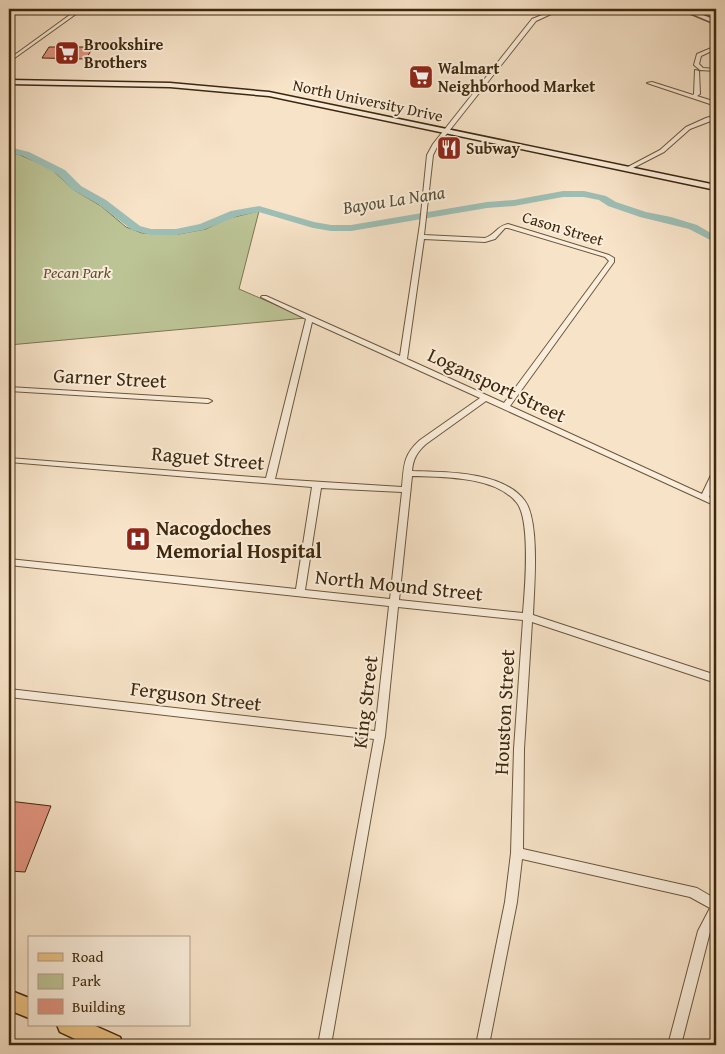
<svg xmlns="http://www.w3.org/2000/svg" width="725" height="1054" font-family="'Gentium Book Plus',serif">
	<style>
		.green { fill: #bcc496; stroke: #7d7651 }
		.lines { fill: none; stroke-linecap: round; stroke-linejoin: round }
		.river { fill: #9dbeb4; fill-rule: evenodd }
		.building { fill: #e29480; stroke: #3e280c }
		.minor-casing { stroke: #6c573b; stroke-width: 2 }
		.tertiary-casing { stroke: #6c573b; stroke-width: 3 }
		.secondary-casing { stroke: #3e280c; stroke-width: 3 }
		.primary-casing { stroke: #3e280c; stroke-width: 3 }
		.minor { fill: #faeddb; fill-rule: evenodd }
		.tertiary { fill: #faeddb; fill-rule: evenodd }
		.secondary { fill: #faeddb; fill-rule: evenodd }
		.primary { fill: #ecc284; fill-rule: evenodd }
		.labels { text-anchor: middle; stroke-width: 4; stroke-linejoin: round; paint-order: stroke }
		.far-poi-label { font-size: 16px; font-weight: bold; fill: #3e280c; stroke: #faeddb; text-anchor: start }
		.far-street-label { font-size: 16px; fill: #3e280c; stroke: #faeddb }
		.far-park-label { font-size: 16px; font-style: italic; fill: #5e4f2e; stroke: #faeddb }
		.far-water-label { font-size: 18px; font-style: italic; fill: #564e36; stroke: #faeddb }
		.street-label { font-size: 20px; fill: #3e280c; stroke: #faeddb }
		.poi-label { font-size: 20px; font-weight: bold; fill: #3e280c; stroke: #faeddb; text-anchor: start }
	</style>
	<rect width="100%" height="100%" fill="#f7e3c8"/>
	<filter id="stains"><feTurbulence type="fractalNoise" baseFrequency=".004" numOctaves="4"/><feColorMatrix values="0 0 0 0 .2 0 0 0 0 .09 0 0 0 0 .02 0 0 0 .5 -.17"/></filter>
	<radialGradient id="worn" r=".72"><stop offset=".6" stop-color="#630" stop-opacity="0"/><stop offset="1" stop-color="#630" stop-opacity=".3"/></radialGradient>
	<path class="green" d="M9,152L20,155L50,168L74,190L101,206L126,227L142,233L179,234L206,229L226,219L259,211L239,289L306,318L9,345Z"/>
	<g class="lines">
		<path class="river" d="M9,147L29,152L65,170L81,186L106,200L140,226L151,229H176L200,224L231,211L259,206L314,222L331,225H351L487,202L514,200L563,191H584L606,196L616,202L646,212L671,217L697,225L716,236V243L689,229L640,217L608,206L599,200L584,197H563L514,206L487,208L351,231H331L313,228L259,212L238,216L203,230L176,235H151L132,230L98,204L73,190L57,174L23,156L9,153Z"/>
	</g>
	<path class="building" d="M49,47H93L86,59L42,58Z
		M9,801L51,806L25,872L9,871Z"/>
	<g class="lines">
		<defs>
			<path id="minor" d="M78,9H83L9,62V59Z
				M557,9H562L536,21L438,145L433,155L424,235L485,238C495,235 497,226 508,224L609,255L614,258V262L510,406L702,494L712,473L716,471V482L709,497L716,500V506L486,401L426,444C417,452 413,459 412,471C445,472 503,471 525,501C540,522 534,588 533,615L716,675V683L532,622L524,749L523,849L697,888L716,899V920L710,932L681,1045H668L698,931L710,908L690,897L522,859L517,902L489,1045H476L505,902L511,853L514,749L523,620L398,607L385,736L331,1045H318L374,739L9,697V689L375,731L389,606L9,565V559L296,589L312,487L9,462V458L266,478L306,319L261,297L262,296H266L400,356L420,224L427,155L433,144L532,19ZM505,228H508L605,257L609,261L504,403L407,359L424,239L485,242L495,239ZM312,322L480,398L420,440C403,455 404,466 402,487L275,479ZM412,476C443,477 496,476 517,503C531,521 525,589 523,613L399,600ZM321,488L402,492L390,599L305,590Z
				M716,46V49L701,56L699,64L703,68L716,69V71L700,70L694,65L697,54Z
				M695,70L699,71L700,94L697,96L716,102V106L647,83L652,82L693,95L694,94Z
				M716,115V119L690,129L664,152L629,170L624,169L660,150L686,127L706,118Z
				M9,387L208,399L212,401L208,403L9,391Z"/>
			<path id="tertiary" d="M680,9H687L716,20V24Z"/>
			<path id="secondary" d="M9,80L170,83L269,92L716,185V190L269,96L170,87L9,84Z"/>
			<path id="primary" d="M9,990L29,998V1018L9,1010Z
				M57,1025H93L120,1037L123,1045H88L60,1032Z"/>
		</defs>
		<use href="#minor" class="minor-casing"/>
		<use href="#tertiary" class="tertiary-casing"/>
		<use href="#secondary" class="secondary-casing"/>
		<use href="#primary" class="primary-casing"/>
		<use href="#minor" class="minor"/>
		<use href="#tertiary" class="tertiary"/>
		<use href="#secondary" class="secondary"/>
		<use href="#primary" class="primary"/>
	</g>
	<defs>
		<symbol id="supermarket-square" viewBox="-11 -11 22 22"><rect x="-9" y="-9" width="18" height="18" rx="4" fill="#8f2418" stroke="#faeddb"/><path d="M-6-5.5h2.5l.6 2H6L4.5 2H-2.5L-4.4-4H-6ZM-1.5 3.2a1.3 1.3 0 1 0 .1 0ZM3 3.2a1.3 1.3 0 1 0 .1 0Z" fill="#fff"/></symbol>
		<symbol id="restaurant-square" viewBox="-11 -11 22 22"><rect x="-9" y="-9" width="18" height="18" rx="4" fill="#8f2418" stroke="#faeddb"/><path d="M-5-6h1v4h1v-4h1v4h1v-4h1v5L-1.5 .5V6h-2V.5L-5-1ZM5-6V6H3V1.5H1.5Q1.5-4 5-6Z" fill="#fff"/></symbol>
		<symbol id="hospital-square" viewBox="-11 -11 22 22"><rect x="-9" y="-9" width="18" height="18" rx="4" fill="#8f2418" stroke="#faeddb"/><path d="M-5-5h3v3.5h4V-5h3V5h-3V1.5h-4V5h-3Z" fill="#fff"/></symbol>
	</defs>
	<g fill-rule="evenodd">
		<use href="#supermarket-square" x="53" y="39" width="28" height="28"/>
		<use href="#supermarket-square" x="407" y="63" width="28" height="28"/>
		<use href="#restaurant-square" x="435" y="134" width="28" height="28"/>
		<use href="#hospital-square" x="124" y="525" width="28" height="28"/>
	</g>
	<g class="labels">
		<g class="far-poi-label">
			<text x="84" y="50">Brookshire<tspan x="84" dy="18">Brothers</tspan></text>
			<text x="438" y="74">Walmart<tspan x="438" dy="18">Neighborhood Market</tspan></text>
			<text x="466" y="154">Subway</text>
		</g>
		<g class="far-street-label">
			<text transform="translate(368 100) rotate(12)" y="6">North University Drive</text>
			<text transform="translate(563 228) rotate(17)" y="6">Cason Street</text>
		</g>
		<g class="far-park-label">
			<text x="77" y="278">Pecan Park</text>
		</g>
		<g class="far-water-label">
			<text transform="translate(394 200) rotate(-9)" y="6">Bayou La Nana</text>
		</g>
		<g class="street-label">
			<text transform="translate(110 378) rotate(3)" y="7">Garner Street</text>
			<text transform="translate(497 385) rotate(25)" y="7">Logansport Street</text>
			<text transform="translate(208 458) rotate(5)" y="7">Raguet Street</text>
			<text transform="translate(399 585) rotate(6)" y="7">North Mound Street</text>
			<text transform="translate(196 696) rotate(7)" y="7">Ferguson Street</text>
			<text transform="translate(365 702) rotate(-83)" y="7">King Street</text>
			<text transform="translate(504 712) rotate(-87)" y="7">Houston Street</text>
		</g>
		<g class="poi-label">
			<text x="156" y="535">Nacogdoches<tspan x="156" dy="23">Memorial Hospital</tspan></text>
		</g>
	</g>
	<rect width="725" height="1054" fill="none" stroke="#f7e3c8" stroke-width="30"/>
	<rect x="10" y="10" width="705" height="1034" fill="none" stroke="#3e280c" stroke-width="2.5"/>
	<rect x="15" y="15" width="695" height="1024" fill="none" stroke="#3e280c"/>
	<rect x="28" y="936" width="162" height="90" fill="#faeddb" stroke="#af9e88"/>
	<rect x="38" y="953" width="25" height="8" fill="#ecc284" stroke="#af9e88"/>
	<text x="72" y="962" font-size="15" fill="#3e280c">Road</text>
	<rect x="38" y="974" width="25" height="15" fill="#bcc496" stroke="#af9e88"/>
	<text x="72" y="986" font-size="15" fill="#3e280c">Park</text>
	<rect x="38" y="999" width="25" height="15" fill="#e29480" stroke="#af9e88"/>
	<text x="72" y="1012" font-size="15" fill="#3e280c">Building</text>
	<rect width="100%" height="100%" filter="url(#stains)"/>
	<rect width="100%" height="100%" fill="url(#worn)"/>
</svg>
